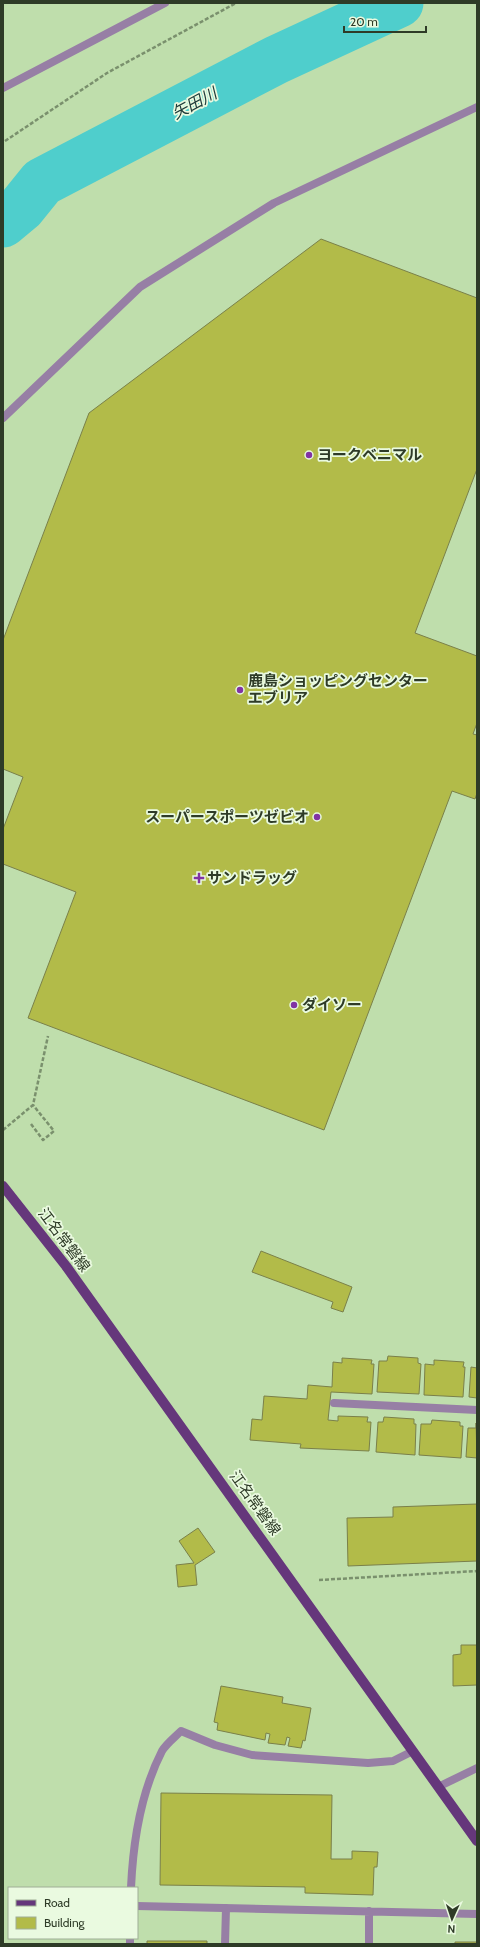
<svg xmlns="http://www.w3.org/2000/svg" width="480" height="1947" font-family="Cabin,'Noto Sans JP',sans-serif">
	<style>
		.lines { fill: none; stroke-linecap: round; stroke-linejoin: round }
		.river { stroke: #4fcecc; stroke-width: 49 }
		.building { fill: #b2bb49; stroke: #7a804a }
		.path { stroke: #7a906d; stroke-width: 2.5; stroke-dasharray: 4 2; stroke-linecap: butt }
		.street { stroke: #977fa5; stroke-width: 8 }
		.primary { stroke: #65377b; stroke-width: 10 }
		.poi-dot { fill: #8133a4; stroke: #eafae0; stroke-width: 1.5 }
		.labels { text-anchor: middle; stroke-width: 3.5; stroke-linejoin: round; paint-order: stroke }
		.poi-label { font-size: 15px; font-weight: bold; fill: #2e3b27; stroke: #eafae0; text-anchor: start }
		.street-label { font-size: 15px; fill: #2e3b27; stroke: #eafae0 }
		.water-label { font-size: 16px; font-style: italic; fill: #203c3b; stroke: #eafae0 }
	</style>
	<rect width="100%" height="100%" fill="#bfdeac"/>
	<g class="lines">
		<path class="river" d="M3,223L21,208L42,182L276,60L399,3"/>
	</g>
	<path class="building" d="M321,239L477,298V469L415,633L477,656V723L473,734L477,735V793L475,799L452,791L324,1130L28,1018L76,892L3,864V829L23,777L3,769V640L89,413Z
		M261,1251L352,1287L343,1312L331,1308L333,1302L252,1272Z
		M388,1356L418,1358V1363L421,1364L419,1394L377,1392L379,1361H387Z
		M342,1358L372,1360L371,1364H374L372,1394L331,1392L328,1420L338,1421V1416L368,1417L367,1422H371L369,1451L300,1448L301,1444L250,1440L252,1419L262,1420L264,1396L307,1399L308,1385L332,1387L333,1362L342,1363Z
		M434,1360L464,1362L463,1367H465L463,1397L424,1395L425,1364L434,1365Z
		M471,1367L477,1368V1398L469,1397Z
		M384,1417L414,1419V1424H416L415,1455L376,1452L378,1422H383Z
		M432,1420L460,1422V1426H463L461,1458L419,1455L421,1424H431Z
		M476,1423L477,1458L466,1457L468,1428H476Z
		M477,1504V1561L348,1566L347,1518L393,1517V1507Z
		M198,1528L215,1552L195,1565L197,1585L178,1587L176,1565L194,1563L179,1541Z
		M461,1645H477V1685L453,1686V1655L461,1654Z
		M221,1686L283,1697L282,1703L311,1708L305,1741L303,1740L301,1748L288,1746L290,1738L287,1737L285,1745L268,1743L270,1734L266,1733L265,1740L217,1730L218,1723L214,1722Z
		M161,1793L332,1795L331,1859H352V1851L378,1852L377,1867H374L373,1895L305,1893V1887L160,1885Z
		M147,1941H207V1944H147Z
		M455,1942H477V1944H455Z"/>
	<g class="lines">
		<path class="path" d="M5,141L107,73L236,3
			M31,1124L43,1140L54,1131L33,1105
			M3,1130L33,1105L48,1036
			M319,1580L477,1571"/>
		<path class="street" d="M3,88L165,3
			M3,418L140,287L274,203L477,107
			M334,1403L477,1410
			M438,1787L477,1768
			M131,1888C133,1842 141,1792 162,1751C166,1744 175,1737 181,1731L215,1745L252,1755L368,1763L393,1761L413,1751
			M137,1906L477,1914
			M130,1938V1944
			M225,1944L226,1908
			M369,1944V1911"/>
		<path class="primary" d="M3,1186L66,1266L477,1841"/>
	</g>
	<g class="poi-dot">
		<circle cx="309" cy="455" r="4"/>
		<circle cx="240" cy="690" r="4"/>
		<circle cx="317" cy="817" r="4"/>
		<path d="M197 872h4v4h4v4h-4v4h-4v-4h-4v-4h4z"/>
		<circle cx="294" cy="1005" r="4"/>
	</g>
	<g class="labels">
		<g class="poi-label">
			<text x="317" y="460">ヨークベニマル</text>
			<text x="248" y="686">鹿島ショッピングセンター<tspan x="248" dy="17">エブリア</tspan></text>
			<text x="309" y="822" text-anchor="end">スーパースポーツゼビオ</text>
			<text x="207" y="883">サンドラッグ</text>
			<text x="302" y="1010">ダイソー</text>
		</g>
		<g class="street-label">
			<text transform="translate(64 1240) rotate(53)" y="5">江名常磐線</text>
			<text transform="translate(255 1503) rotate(54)" y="5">江名常磐線</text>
		</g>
		<g class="water-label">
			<text transform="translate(194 103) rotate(-28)" y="6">矢田川</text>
		</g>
	</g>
	<rect width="480" height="1947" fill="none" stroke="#2e3b27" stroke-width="8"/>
	<rect x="8" y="1887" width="130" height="52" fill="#eafae0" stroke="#9fae96"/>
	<rect x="16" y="1900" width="20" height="6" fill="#65377b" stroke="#9fae96"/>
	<text x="44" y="1907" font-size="12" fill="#2e3b27">Road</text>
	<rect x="16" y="1917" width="20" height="12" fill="#b2bb49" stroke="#9fae96"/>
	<text x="44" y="1927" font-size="12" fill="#2e3b27">Building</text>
	<g transform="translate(452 1919) rotate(183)" stroke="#eafae0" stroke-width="3" paint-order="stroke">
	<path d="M0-3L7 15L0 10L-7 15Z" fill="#2e3b27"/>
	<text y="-6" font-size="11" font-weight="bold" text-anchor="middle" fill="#2e3b27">N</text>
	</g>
	<path d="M344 26v6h82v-6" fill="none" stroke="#2e3b27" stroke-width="2"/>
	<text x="350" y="26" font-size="12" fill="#2e3b27" stroke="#eafae0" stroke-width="3" paint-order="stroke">20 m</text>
</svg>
